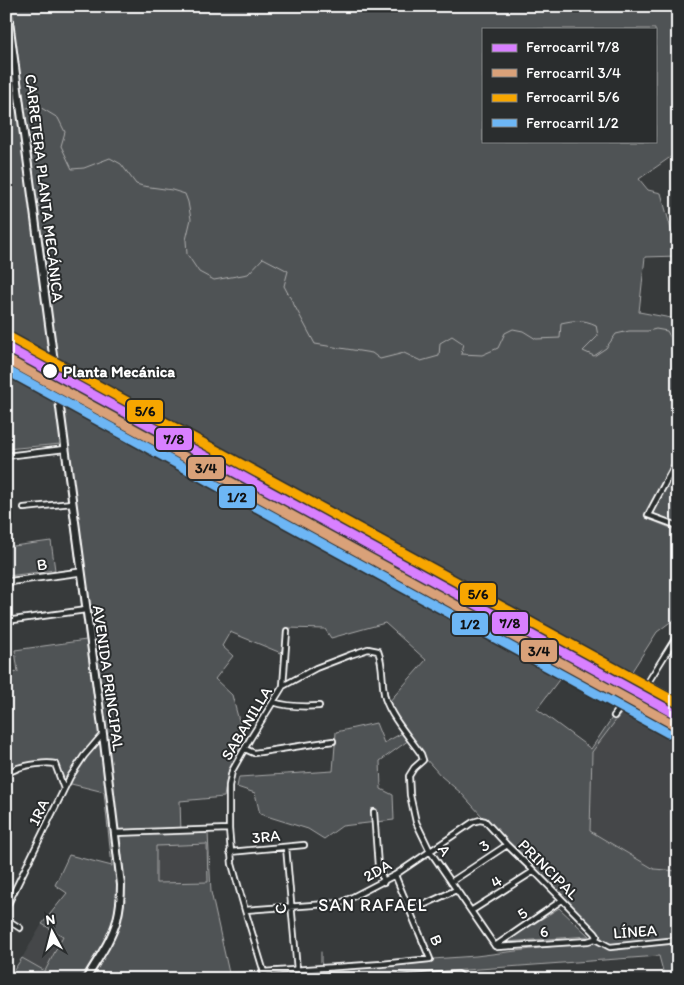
<svg xmlns="http://www.w3.org/2000/svg" width="684" height="985" font-family="Itim,sans-serif">
	<style>
		.built { fill: #444748 }
		.green { fill: #505354; stroke: #a8a9aa; fill-rule: evenodd }
		.lines { fill: none; stroke-linecap: round; stroke-linejoin: round }
		.stream { stroke: #adaeaf; stroke-width: 1 }
		.minor-casing { stroke: #fff; stroke-width: 8 }
		.tertiary-casing { stroke: #fff; stroke-width: 9 }
		.secondary-casing { stroke: #fff; stroke-width: 10 }
		.minor { stroke: #2a2d2e; stroke-width: 4.5 }
		.tertiary { stroke: #2a2d2e; stroke-width: 5.5 }
		.secondary { stroke: #2a2d2e; stroke-width: 6 }
		.rail-1-casing { stroke: #2a2d2e; stroke-width: 12 }
		.rail-2-casing { stroke: #2a2d2e; stroke-width: 12 }
		.rail-3-casing { stroke: #2a2d2e; stroke-width: 12 }
		.rail-4-casing { stroke: #2a2d2e; stroke-width: 12 }
		.rail-1 { stroke: #d880ff; stroke-width: 9 }
		.rail-2 { stroke: #d9a179; stroke-width: 9 }
		.rail-3 { stroke: #f7a600; stroke-width: 9 }
		.rail-4 { stroke: #6db6f5; stroke-width: 9 }
		.stop-dot { fill: #fff; stroke: #2a2d2e; stroke-width: 2 }
		.labels { text-anchor: middle; stroke-width: 4; stroke-linejoin: round; paint-order: stroke }
		.street-label { font-size: 16px; fill: #fff; stroke: #2a2d2e }
		.stop-label { font-size: 16px; font-weight: bold; fill: #fff; stroke: #2a2d2e; text-anchor: start }
		.neighbourhood-label { font-size: 18px; letter-spacing: 1px; fill: #fff; stroke: #2a2d2e }
		.line-badge { stroke: #2a2d2e; stroke-width: 2 }
		.pale-badge-label { font-size: 14px; text-anchor: middle; font-weight: bold; fill: #111 }
	</style>
	<rect width="100%" height="100%" fill="#373a3b"/>
	<filter id="ink" filterUnits="userSpaceOnUse"><feTurbulence type="fractalNoise" baseFrequency=".02" numOctaves="2"/><feDisplacementMap in="SourceGraphic" scale="10" xChannelSelector="R" yChannelSelector="G"/><feConvolveMatrix kernelMatrix="1 2 1 2 8 2 1 2 1" color-interpolation-filters="sRGB"/></filter>
	<g filter="url(#ink)">
		<path class="built" d="M626,706L678,734V871L654,869L590,832L592,752Z
			M207,844L208,882L155,883V845Z
			M42,924L63,935L45,972L22,958Z
			M620,973L627,979H588Z"/>
		<path class="green" d="M6,6H678V161L672,156L639,179L648,190L661,193L678,254V256L645,257L639,312L671,318H678V458L669,477L678,481V525L649,513L646,518L678,531V621L673,620L657,632L632,671L647,684L678,700V734L626,707L592,752L590,831L654,869L678,871V979L664,975L659,956L341,979H8L22,958L45,971L63,936L42,924L67,893L55,885L69,855L112,866L104,792L63,782L57,763L6,771V674L18,672L15,650L86,640L61,444L6,449ZM483,29H655V141H483ZM245,477L313,511L628,683L629,680L627,689ZM385,623L426,660L388,703L404,732L384,743L376,723L336,732L333,771L239,777L237,787L255,793L260,814L308,829L324,839L342,826L394,820L393,795L381,789L380,761L409,740L441,776L461,793L481,815L604,940L476,956L229,973L211,892L208,833H181L180,801L224,797L227,777L244,739L232,695L215,679L233,656L222,646L230,632L281,653L287,628L325,629L331,638ZM570,665L628,694L591,749L537,709ZM207,844L208,882L156,883V846Z
			M51,541L55,570L8,576L6,547Z
			M559,908L589,936L505,942Z"/>
		<g class="lines">
			<path class="stream" d="M27,108L38,106L58,118L65,132L61,146L72,169L84,168L110,158L121,164L136,184L143,186L172,190L185,194L188,202L191,219L186,240L187,254L199,272L214,280L248,274L263,258L288,271L284,286L315,344L372,353L380,359L404,353L421,361L439,356L440,343L452,336L464,344L461,354L482,355L498,348L505,333L513,329L523,331L536,339L560,338L561,323C575,320 583,319 596,325L598,336L583,351L594,356L606,348L616,334L629,331H648L656,329L667,331L673,342L678,346
				M6,110L12,109
				M321,952V962L323,966
				M271,975L328,973
				M221,979L257,976"/>
			<defs>
				<path id="minor" d="M6,456L65,449
					M678,459L648,515L678,526
					M24,508L72,503
					M6,621L86,610
					M678,634L647,684L678,701
					M283,686L316,668L350,655L368,649L378,651C384,666 381,683 385,698C391,717 409,737 421,754L423,760L414,768L409,776L410,795L416,822L430,851L495,946
					M273,702C288,707 303,707 319,706
					M614,716C619,710 623,700 632,700L678,724
					M245,749L254,753L333,741
					M6,772C11,772 14,770 18,768C27,765 46,762 55,764L64,789
					M374,812L378,866L384,882
					M115,833L229,829
					M286,847L297,970
					M230,852L304,845
					M451,882L507,845
					M6,908L70,777L84,756L103,734
					M245,910L341,903L395,875L473,822L480,820L485,821L507,845L534,871L595,933L597,936L595,939
					M410,911L456,890
					M471,911L534,871
					M6,919L20,928
					M595,939L610,947L678,940
					M495,946L497,947L588,941L595,939
					M495,946L562,900
					M263,972L382,964L430,959L395,875
					M266,979L245,910L232,864L229,829V786L232,771L250,739L283,686L287,631
					M379,979L458,974L465,979"/>
				<path id="tertiary" d="M6,582L81,572"/>
				<path id="secondary" d="M7,6L103,734L121,885C121,896 120,908 117,920C111,941 97,960 86,979"/>
			</defs>
			<use href="#minor" class="minor-casing"/>
			<use href="#tertiary" class="tertiary-casing"/>
			<use href="#secondary" class="secondary-casing"/>
			<use href="#minor" class="minor"/>
			<use href="#tertiary" class="tertiary"/>
			<use href="#secondary" class="secondary"/>
			<defs>
				<path id="rail-1" d="M6,347L678,715"/>
				<path id="rail-2" d="M6,359L673,724"/>
				<path id="rail-3" d="M11,338L678,703"/>
				<path id="rail-4" d="M6,370L668,733"/>
			</defs>
			<use href="#rail-1" class="rail-1-casing"/>
			<use href="#rail-2" class="rail-2-casing"/>
			<use href="#rail-3" class="rail-3-casing"/>
			<use href="#rail-4" class="rail-4-casing"/>
			<use href="#rail-1" class="rail-1"/>
			<use href="#rail-2" class="rail-2"/>
			<use href="#rail-3" class="rail-3"/>
			<use href="#rail-4" class="rail-4"/>
		</g>
	</g>
	<circle class="stop-dot" cx="50" cy="371" r="8"/>
	<g class="labels">
		<g class="street-label">
			<text transform="translate(45 188) rotate(83)" y="6">CARRETERA PLANTA MECÁNICA</text>
			<text transform="translate(42 564) rotate(-7)" y="6">B</text>
			<text transform="translate(109 678) rotate(82)" y="6">AVENIDA PRINCIPAL</text>
			<text transform="translate(246 723) rotate(-59)" y="6">SABANILLA</text>
			<text transform="translate(38 812) rotate(-64)" y="6">1RA</text>
			<text transform="translate(266 836) rotate(-5)" y="6">3RA</text>
			<text transform="translate(484 845) rotate(-33)" y="6">3</text>
			<text transform="translate(445 850) rotate(58)" y="6">A</text>
			<text transform="translate(549 869) rotate(45)" y="6">PRINCIPAL</text>
			<text transform="translate(377 870) rotate(-29)" y="6">2DA</text>
			<text transform="translate(496 881) rotate(-33)" y="6">4</text>
			<text transform="translate(280 909) rotate(-95)" y="6">C</text>
			<text transform="translate(522 913) rotate(-35)" y="6">5</text>
			<text transform="translate(544 931) rotate(-4)" y="6">6</text>
			<text transform="translate(635 931) rotate(-4)" y="6">LÍNEA</text>
			<text transform="translate(437 940) rotate(69)" y="6">B</text>
		</g>
		<g class="stop-label">
			<text x="63" y="377">Planta Mecánica</text>
		</g>
		<g class="neighbourhood-label">
			<text x="373" y="911">SAN RAFAEL</text>
		</g>
	</g>
	<g class="line-badge">
		<rect x="126" y="399" width="38" height="24" rx="5" fill="#f7a600"/>
		<rect x="155" y="427" width="38" height="24" rx="5" fill="#d880ff"/>
		<rect x="187" y="456" width="38" height="24" rx="5" fill="#d9a179"/>
		<rect x="218" y="485" width="38" height="24" rx="5" fill="#6db6f5"/>
		<rect x="459" y="582" width="38" height="24" rx="5" fill="#f7a600"/>
		<rect x="491" y="611" width="38" height="24" rx="5" fill="#d880ff"/>
		<rect x="451" y="612" width="38" height="24" rx="5" fill="#6db6f5"/>
		<rect x="520" y="639" width="38" height="24" rx="5" fill="#d9a179"/>
	</g>
	<g class="pale-badge-label">
		<text x="145" y="416">5/6</text>
		<text x="174" y="444">7/8</text>
		<text x="206" y="473">3/4</text>
		<text x="237" y="502">1/2</text>
		<text x="478" y="599">5/6</text>
		<text x="510" y="628">7/8</text>
		<text x="470" y="629">1/2</text>
		<text x="539" y="656">3/4</text>
	</g>
	<rect width="684" height="985" fill="none" stroke="#2a2d2e" stroke-width="25"/>
	<rect x="12" y="12" width="659" height="960" fill="none" stroke="#fff" stroke-width="2" filter="url(#ink)"/>
	<rect x="482" y="28" width="175" height="115" fill="#2a2d2e" stroke="#7f8182"/>
	<rect x="492" y="44" width="25" height="8" fill="#d880ff" stroke="#7f8182"/>
	<text x="526" y="52" font-size="15" fill="#ffffff">Ferrocarril 7/8</text>
	<rect x="492" y="69" width="25" height="8" fill="#d9a179" stroke="#7f8182"/>
	<text x="526" y="78" font-size="15" fill="#ffffff">Ferrocarril 3/4</text>
	<rect x="492" y="94" width="25" height="8" fill="#f7a600" stroke="#7f8182"/>
	<text x="526" y="102" font-size="15" fill="#ffffff">Ferrocarril 5/6</text>
	<rect x="492" y="119" width="25" height="8" fill="#6db6f5" stroke="#7f8182"/>
	<text x="526" y="128" font-size="15" fill="#ffffff">Ferrocarril 1/2</text>
	<g transform="translate(52 932) rotate(353)" stroke="#2a2d2e" stroke-width="4" paint-order="stroke">
	<path d="M0-4L9 19L0 12L-9 19Z" fill="#ffffff"/>
	<text y="-8" font-size="14" font-weight="bold" text-anchor="middle" fill="#ffffff">N</text>
	</g>
</svg>
